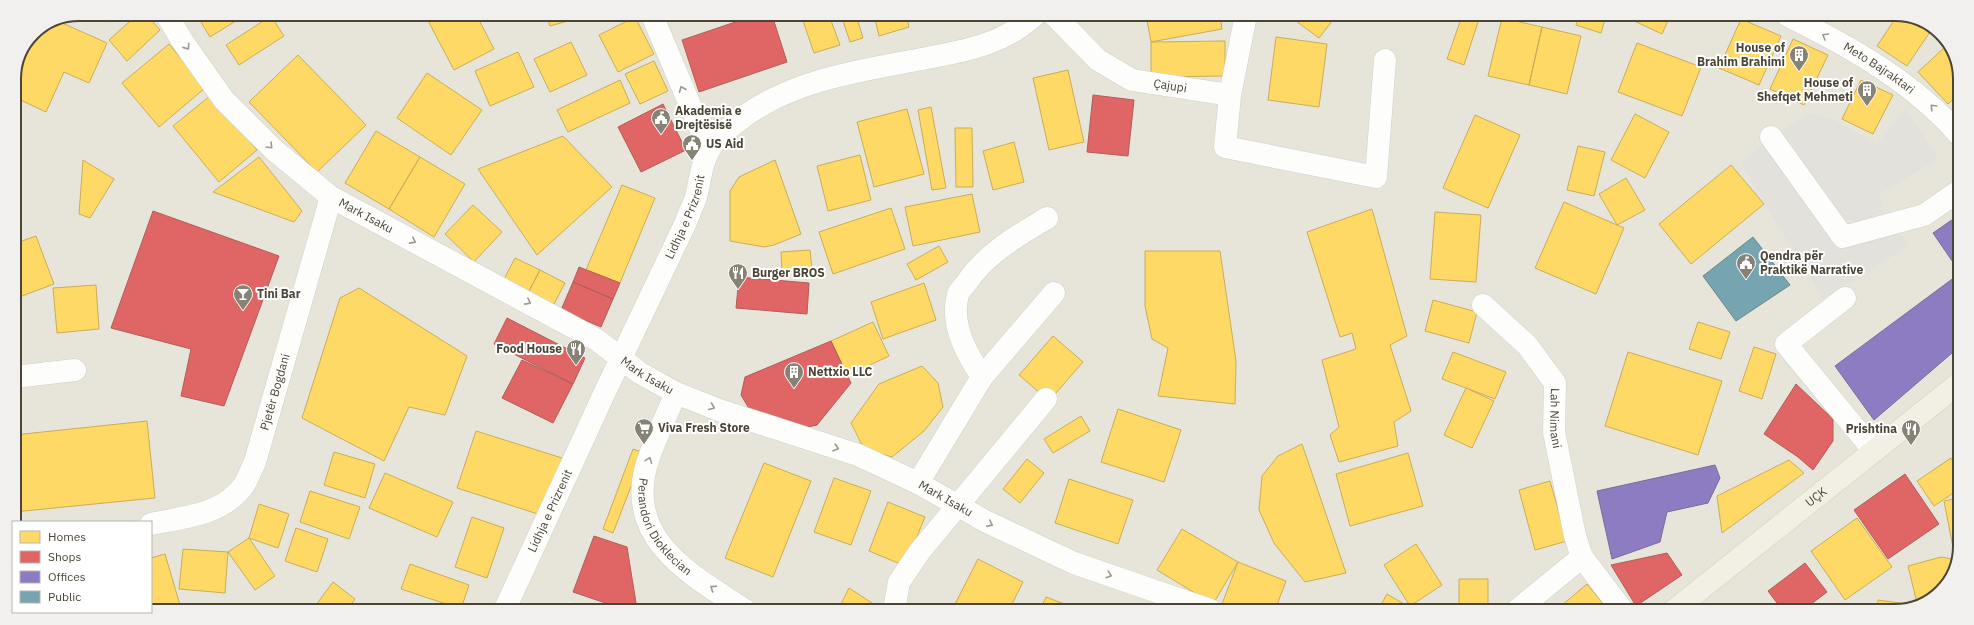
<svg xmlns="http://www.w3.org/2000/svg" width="1974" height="625" font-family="'IBM Plex Sans',sans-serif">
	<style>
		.residential { fill: #e7e5d9 }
		.education { fill: #f1efdd }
		.parking { fill: #e2e1db }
		.homes { fill: #ffd966; stroke: #c9ad58 }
		.shops { fill: #e06666; stroke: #b35c58 }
		.offices { fill: #8e7cc3; stroke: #7a6c99 }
		.public { fill: #76a5af; stroke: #69888b }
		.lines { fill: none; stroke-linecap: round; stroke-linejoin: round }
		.minor-casing { stroke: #d1d0c9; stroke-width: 23 }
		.major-casing { stroke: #d7d2b7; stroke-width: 23 }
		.minor { stroke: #fdfdfc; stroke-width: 22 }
		.major { stroke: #f2f0e4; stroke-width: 22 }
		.oneway { stroke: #9b988f }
		.labels { text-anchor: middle; stroke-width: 4; stroke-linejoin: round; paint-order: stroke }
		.poi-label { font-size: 12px; font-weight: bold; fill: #4b4536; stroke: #fff; text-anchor: start }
		.street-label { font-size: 12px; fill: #4b4536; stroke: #fff }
		.rim { fill: none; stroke: #4b4536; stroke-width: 2 }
	</style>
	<rect width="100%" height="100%" fill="#f3f2ec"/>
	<path class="residential" d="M79,14L1912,16L1944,36L1960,75L1958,563L1934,598L1895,611L151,609V522H14V79L33,33Z"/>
	<path class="education" d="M568,601L586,609H563Z"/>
	<path class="parking" d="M1906,108L1938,159L1878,195L1884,210L1861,222L1837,219L1778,133L1811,113L1837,121L1877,144Z
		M1764,142L1839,243L1898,230L1910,245L1823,299L1740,164Z"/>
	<path class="homes" d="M98,14H114L104,22Z
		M138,14H146L160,30L127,61L109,40Z
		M196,14H247L210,37Z
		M254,14H273L257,19Z
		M476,14L494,49L454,70L425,15Z
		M546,15H589L550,26Z
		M801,15H829L840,45L814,53Z
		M841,15H856L863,38L850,42Z
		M874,15H906L909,27L879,36Z
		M1146,15H1220L1222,29L1151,42Z
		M271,16L284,36L239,65L226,45Z
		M1289,16H1336L1319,38Z
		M1462,16H1480L1464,65L1447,59Z
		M1579,16H1606L1601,33L1576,25Z
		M1629,16H1670L1662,34L1628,18Z
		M1897,16H1912L1932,29L1907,66L1877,46Z
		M635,17L654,54L618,72L599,35Z
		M1502,18L1542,27L1529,85L1488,76Z
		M1741,19L1781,36L1759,85L1719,68Z
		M60,22L107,43L89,83L64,72L46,112L14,97V79L33,33Z
		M1542,27L1581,36L1567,94L1529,85Z
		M1276,37L1327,44L1319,107L1268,100Z
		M1793,39L1828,55L1804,105L1770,89Z
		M1225,41V76L1151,77V42Z
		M571,42L587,75L550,92L534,59Z
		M1637,43L1701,67L1682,116L1618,92Z
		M169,44L205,88L159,127L122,83Z
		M1947,45L1960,75V93L1948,104L1918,72Z
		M518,52L534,87L490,106L475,71Z
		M298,55L366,125L317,172L249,102Z
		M654,61L668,91L640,104L625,74Z
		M1068,70L1084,142L1049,150L1033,78Z
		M427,73L482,110L451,155L397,118Z
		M620,80L630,103L568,132L557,110Z
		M1861,80L1893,95L1873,134L1842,119Z
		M211,95L257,150L219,182L173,126Z
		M931,107L946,188L932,190L918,110Z
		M907,109L924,174L874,187L857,122Z
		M1635,114L1669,132L1645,178L1611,160Z
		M1475,115L1520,135L1488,208L1443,188Z
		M955,128H972L973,187H956Z
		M376,131L420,157L389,209L345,183Z
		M563,136L612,187L537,255L478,169Z
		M1014,142L1024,182L993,190L983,151Z
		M1578,146L1605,152L1594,196L1567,190Z
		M860,155L871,200L828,211L817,166Z
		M259,157L302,211L294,222L213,192Z
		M420,157L465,184L434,237L389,209Z
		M83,160L114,179L90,218L79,214Z
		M775,160L801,234L774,245L764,247L730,241V191L739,177Z
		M1731,165L1764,204L1691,264L1659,224Z
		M1626,178L1645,210L1617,225L1599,194Z
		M622,185L655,198L620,283L586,270Z
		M972,194L980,232L913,246L905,207Z
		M1564,202L1624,228L1596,294L1535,268Z
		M473,205L502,232L474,262L445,234Z
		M891,208L905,249L833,274L819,232Z
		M1372,209L1407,336L1390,345L1411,411L1394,422L1398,446L1339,462L1330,435L1339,427L1322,360L1356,349L1352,333L1340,337L1307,232Z
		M1435,212L1481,215L1476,282L1430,279Z
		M36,236L54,284L14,299V244Z
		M939,246L948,262L916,280L907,264Z
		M810,250L812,269L782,271L781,252Z
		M1145,251H1220L1236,361L1235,404L1158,396L1168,348L1152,339L1145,306Z
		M515,258L540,270L528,293L503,281Z
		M540,270L565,283L553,306L528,293Z
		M924,283L936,320L883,339L871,302Z
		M96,285L99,329L57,333L53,288Z
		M359,288L467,356L445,415L409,407L384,461L302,418L340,298Z
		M1433,300L1477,312L1469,343L1425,331Z
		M873,322L889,356L847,376L831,341Z
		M1698,322L1730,332L1721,359L1689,349Z
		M1053,336L1083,362L1049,401L1019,375Z
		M1754,347L1776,354L1762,399L1739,391Z
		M1453,352L1506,372L1495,399L1442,379Z
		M1628,352L1722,381L1698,455L1605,426Z
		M922,366L938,383L943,407L924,431L892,457L864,449L851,423L879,384Z
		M1466,388L1494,401L1472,448L1444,435Z
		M1118,409L1181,430L1164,482L1101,462Z
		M1081,416L1090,431L1053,453L1044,439Z
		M147,421L155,498L14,512V435Z
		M476,431L562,458L544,516L457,488Z
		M1302,444L1346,573L1305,582L1274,543L1259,510L1262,476L1278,456Z
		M633,449L644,453L613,533L603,529Z
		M334,452L375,464L365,498L324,485Z
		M1408,453L1423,506L1350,526L1336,474Z
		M1951,458L1958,470V490L1934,506L1917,481Z
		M1027,459L1044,473L1020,503L1003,489Z
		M1789,460L1804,473L1722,533L1717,496Z
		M764,463L811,481L773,577L725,558Z
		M385,473L453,502L437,537L369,508Z
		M834,478L871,491L851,545L814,532Z
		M1069,479L1133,500L1118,544L1055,523Z
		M1550,481L1567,541L1535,550L1519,490Z
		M310,491L360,507L349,539L300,522Z
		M1958,498V558H1955L1944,501Z
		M888,502L925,517L905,566L869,551Z
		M259,504L289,514L278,548L249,538Z
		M472,517L504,528L487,578L455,567Z
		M1857,518L1892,567L1845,600L1811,551Z
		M296,528L328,539L317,572L285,561Z
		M1182,529L1238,562L1213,604L1157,570Z
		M249,538L275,576L255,590L228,552Z
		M1416,544L1442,585L1410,606L1384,565Z
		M183,549L228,552L225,593L179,589Z
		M165,554L180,605L166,609H151V558Z
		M1941,557L1958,560V563L1934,598L1917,603L1908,566Z
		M978,559L1023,582L1009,610H952Z
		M1238,562L1286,581L1275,610H1238L1222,604Z
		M410,564L469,585L461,609L401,589Z
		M1459,579H1488V610H1459Z
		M333,582L355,599L348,609H313Z
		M1587,584L1609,611H1555Z
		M849,588L878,607V610H838Z
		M1387,594L1414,610H1378Z
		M1046,597L1080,610H1040Z
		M1878,600L1914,605L1895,611H1877Z"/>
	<path class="shops" d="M756,15H772L787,62L699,92L682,40Z
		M1093,95L1134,100L1128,156L1087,152Z
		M663,104L686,150L641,172L618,127Z
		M153,211L279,256L224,406L181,396L191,349L111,328Z
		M579,267L620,283L613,299L573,282Z
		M739,277L809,283L807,314L736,308Z
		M573,282L613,299L601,327L561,310Z
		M507,318L585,358L573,384L494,344Z
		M831,341L851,383L817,425L798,429L751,412L741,395L745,377Z
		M522,360L573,384L553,423L502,398Z
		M1796,384L1833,419V441L1813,470L1798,457L1764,434Z
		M1905,474L1939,524L1888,559L1854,510Z
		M594,536L627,547L637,609H623L573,592Z
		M1667,553L1682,575L1636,606L1611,565Z
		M1805,563L1827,592L1802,611H1783L1768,591Z"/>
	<path class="offices" d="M1959,215V271L1933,233Z
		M1959,274V347L1874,420L1835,366Z
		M1715,465L1720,478L1708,503L1667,512L1660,542L1612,559L1597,491Z"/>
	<path class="public" d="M1753,237L1790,285L1736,321L1703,276Z"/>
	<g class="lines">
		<defs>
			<g id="minor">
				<path id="s1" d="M166,14L183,42L224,100L274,150L331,197L597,340L640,373L676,393L719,410L858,455L918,483L985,521L1074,563L1210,610"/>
				<path d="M652,15L709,150"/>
				<path id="s2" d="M1054,15L1098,60L1132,80L1230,95L1246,15"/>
				<path id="s3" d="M1788,16C1849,46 1915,83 1960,136"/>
				<path d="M1230,95L1225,147L1376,177L1385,60"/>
				<path d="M1771,137L1843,237L1924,215L1959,191"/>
				<path d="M1845,298L1786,344L1874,451"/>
				<path id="s4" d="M1483,305L1527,345L1555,383L1554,432L1575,536L1582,557L1623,611"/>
				<path d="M14,377L75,370"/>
				<path d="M982,377C966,353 950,324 958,294C960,290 964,286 967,282C987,253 1017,236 1047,218"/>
				<path id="s5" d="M676,393C666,417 653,442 646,467C626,541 693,576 745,610"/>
				<path d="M918,483L982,377L1054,293"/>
				<path id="s6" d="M151,524C184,517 223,515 244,485C248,478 251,470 255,462L331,197"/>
				<path id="s7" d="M505,609L604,394L686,222C689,214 693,205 696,197C700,182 701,164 709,150C718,135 733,125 746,115C799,78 865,70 927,58C968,50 1004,44 1035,15"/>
				<path d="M894,610L899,582L920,551L1046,399"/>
				<path d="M1516,611L1582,557"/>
			</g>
			<g id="major">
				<path id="s8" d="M1673,611L1958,384"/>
			</g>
		</defs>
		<use href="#minor" class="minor-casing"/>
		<use href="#major" class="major-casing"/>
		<use href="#minor" class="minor"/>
		<use href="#major" class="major"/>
	</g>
	<defs><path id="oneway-chevron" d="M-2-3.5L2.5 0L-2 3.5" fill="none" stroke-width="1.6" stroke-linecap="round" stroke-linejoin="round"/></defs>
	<g class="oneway">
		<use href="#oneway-chevron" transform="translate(1825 36) rotate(-150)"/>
		<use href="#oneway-chevron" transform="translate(187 47) rotate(55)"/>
		<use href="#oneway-chevron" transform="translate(682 89) rotate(-112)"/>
		<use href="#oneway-chevron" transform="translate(1933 107) rotate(-134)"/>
		<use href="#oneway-chevron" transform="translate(270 146) rotate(45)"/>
		<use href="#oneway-chevron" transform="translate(413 241) rotate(28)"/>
		<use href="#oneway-chevron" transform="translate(528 302) rotate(28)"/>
		<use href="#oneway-chevron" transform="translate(712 407) rotate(22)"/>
		<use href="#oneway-chevron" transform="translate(836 448) rotate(18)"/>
		<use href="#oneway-chevron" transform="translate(649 460) rotate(-69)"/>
		<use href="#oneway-chevron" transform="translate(990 524) rotate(26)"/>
		<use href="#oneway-chevron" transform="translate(1109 575) rotate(19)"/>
		<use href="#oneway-chevron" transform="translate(713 588) rotate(-146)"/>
	</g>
	<defs>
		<symbol id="building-pin" viewBox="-11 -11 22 30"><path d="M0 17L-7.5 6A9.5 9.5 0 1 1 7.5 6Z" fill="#868276" stroke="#fff"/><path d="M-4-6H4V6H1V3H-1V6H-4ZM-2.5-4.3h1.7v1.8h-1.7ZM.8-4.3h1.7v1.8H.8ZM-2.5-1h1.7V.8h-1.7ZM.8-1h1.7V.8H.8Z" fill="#fff"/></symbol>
		<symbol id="civic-pin" viewBox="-11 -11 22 30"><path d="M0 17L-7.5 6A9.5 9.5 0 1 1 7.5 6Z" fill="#868276" stroke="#fff"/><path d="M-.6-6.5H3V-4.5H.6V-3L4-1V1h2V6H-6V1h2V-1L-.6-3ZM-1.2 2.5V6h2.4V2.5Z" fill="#fff"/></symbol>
		<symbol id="restaurant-pin" viewBox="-11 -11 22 30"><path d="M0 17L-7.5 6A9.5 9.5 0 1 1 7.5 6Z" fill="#868276" stroke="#fff"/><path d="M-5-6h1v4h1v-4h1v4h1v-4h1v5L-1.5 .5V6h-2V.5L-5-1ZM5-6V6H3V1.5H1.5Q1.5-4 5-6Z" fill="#fff"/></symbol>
		<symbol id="bar-pin" viewBox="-11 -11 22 30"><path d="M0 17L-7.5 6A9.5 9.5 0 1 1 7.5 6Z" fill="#868276" stroke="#fff"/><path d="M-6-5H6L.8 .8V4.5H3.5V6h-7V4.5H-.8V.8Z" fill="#fff"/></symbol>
		<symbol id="supermarket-pin" viewBox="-11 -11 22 30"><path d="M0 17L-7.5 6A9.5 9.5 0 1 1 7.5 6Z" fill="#868276" stroke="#fff"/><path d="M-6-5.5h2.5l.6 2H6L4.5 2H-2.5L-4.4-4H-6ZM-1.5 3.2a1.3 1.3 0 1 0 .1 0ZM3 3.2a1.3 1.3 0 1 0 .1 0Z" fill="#fff"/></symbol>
	</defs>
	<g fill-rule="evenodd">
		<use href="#building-pin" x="1788" y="44" width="22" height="30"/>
		<use href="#building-pin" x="1856" y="79" width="22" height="30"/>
		<use href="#civic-pin" x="650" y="107" width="22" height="30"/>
		<use href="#civic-pin" x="681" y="133" width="22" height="30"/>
		<use href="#civic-pin" x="1735" y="252" width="22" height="30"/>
		<use href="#restaurant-pin" x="727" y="262" width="22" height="30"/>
		<use href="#bar-pin" x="232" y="283" width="22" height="30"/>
		<use href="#restaurant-pin" x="565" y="338" width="22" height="30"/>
		<use href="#building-pin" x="783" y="361" width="22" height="30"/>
		<use href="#supermarket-pin" x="633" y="417" width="22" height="30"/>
		<use href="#restaurant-pin" x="1900" y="418" width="22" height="30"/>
	</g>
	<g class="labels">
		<g class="poi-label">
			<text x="1785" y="52" text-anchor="end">House of<tspan x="1785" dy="14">Brahim Brahimi</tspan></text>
			<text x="1853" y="87" text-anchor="end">House of<tspan x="1853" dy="14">Shefqet Mehmeti</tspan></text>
			<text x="675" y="115">Akademia e<tspan x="675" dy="14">Drejtësisë</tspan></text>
			<text x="706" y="148">US Aid</text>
			<text x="1760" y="260">Qendra për<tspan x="1760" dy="14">Praktikë Narrative</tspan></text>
			<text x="752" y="277">Burger BROS</text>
			<text x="257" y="298">Tini Bar</text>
			<text x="562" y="353" text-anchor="end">Food House</text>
			<text x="808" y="376">Nettxio LLC</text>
			<text x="658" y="432">Viva Fresh Store</text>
			<text x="1897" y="433" text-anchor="end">Prishtina</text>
		</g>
		<g class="street-label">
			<text dy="4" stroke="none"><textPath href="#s3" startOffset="105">Meto Bajraktari</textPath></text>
			<text dy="4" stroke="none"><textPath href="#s2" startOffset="141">Çajupi</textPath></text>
			<text dy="4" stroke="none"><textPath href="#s1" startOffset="288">Mark Isaku</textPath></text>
			<text dy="4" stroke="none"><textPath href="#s7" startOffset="432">Lidhja e Prizrenit</textPath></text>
			<text dy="4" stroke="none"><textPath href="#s1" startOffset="612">Mark Isaku</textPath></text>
			<text dy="4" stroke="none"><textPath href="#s6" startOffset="202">Pjetër Bogdani</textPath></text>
			<text dy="4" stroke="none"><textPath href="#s4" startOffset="142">Lah Nimani</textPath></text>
			<text dy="4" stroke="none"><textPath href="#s8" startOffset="183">UÇK</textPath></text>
			<text dy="4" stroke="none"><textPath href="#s1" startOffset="936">Mark Isaku</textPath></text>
			<text dy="4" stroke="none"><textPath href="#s7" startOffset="108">Lidhja e Prizrenit</textPath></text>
			<text dy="4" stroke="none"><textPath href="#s5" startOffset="147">Perandori Dioklecian</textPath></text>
		</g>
	</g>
	<path d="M0 0H1974V625H0ZM79 21H1895A58 58 0 0 1 1953 79V546A58 58 0 0 1 1895 604H79A58 58 0 0 1 21 546V79A58 58 0 0 1 79 21Z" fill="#f1f0ef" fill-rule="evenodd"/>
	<path class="rim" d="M79 21H1895A58 58 0 0 1 1953 79V546A58 58 0 0 1 1895 604H79A58 58 0 0 1 21 546V79A58 58 0 0 1 79 21Z"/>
	<rect x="12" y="521" width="140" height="92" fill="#ffffff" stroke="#b7b5af"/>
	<rect x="20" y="531" width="20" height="12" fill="#ffd966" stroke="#b7b5af"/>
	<text x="48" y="541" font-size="12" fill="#4b4536">Homes</text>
	<rect x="20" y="551" width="20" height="12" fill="#e06666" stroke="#b7b5af"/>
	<text x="48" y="561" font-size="12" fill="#4b4536">Shops</text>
	<rect x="20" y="571" width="20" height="12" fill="#8e7cc3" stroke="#b7b5af"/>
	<text x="48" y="581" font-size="12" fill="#4b4536">Offices</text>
	<rect x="20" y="591" width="20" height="12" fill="#76a5af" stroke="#b7b5af"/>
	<text x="48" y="601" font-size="12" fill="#4b4536">Public</text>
</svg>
